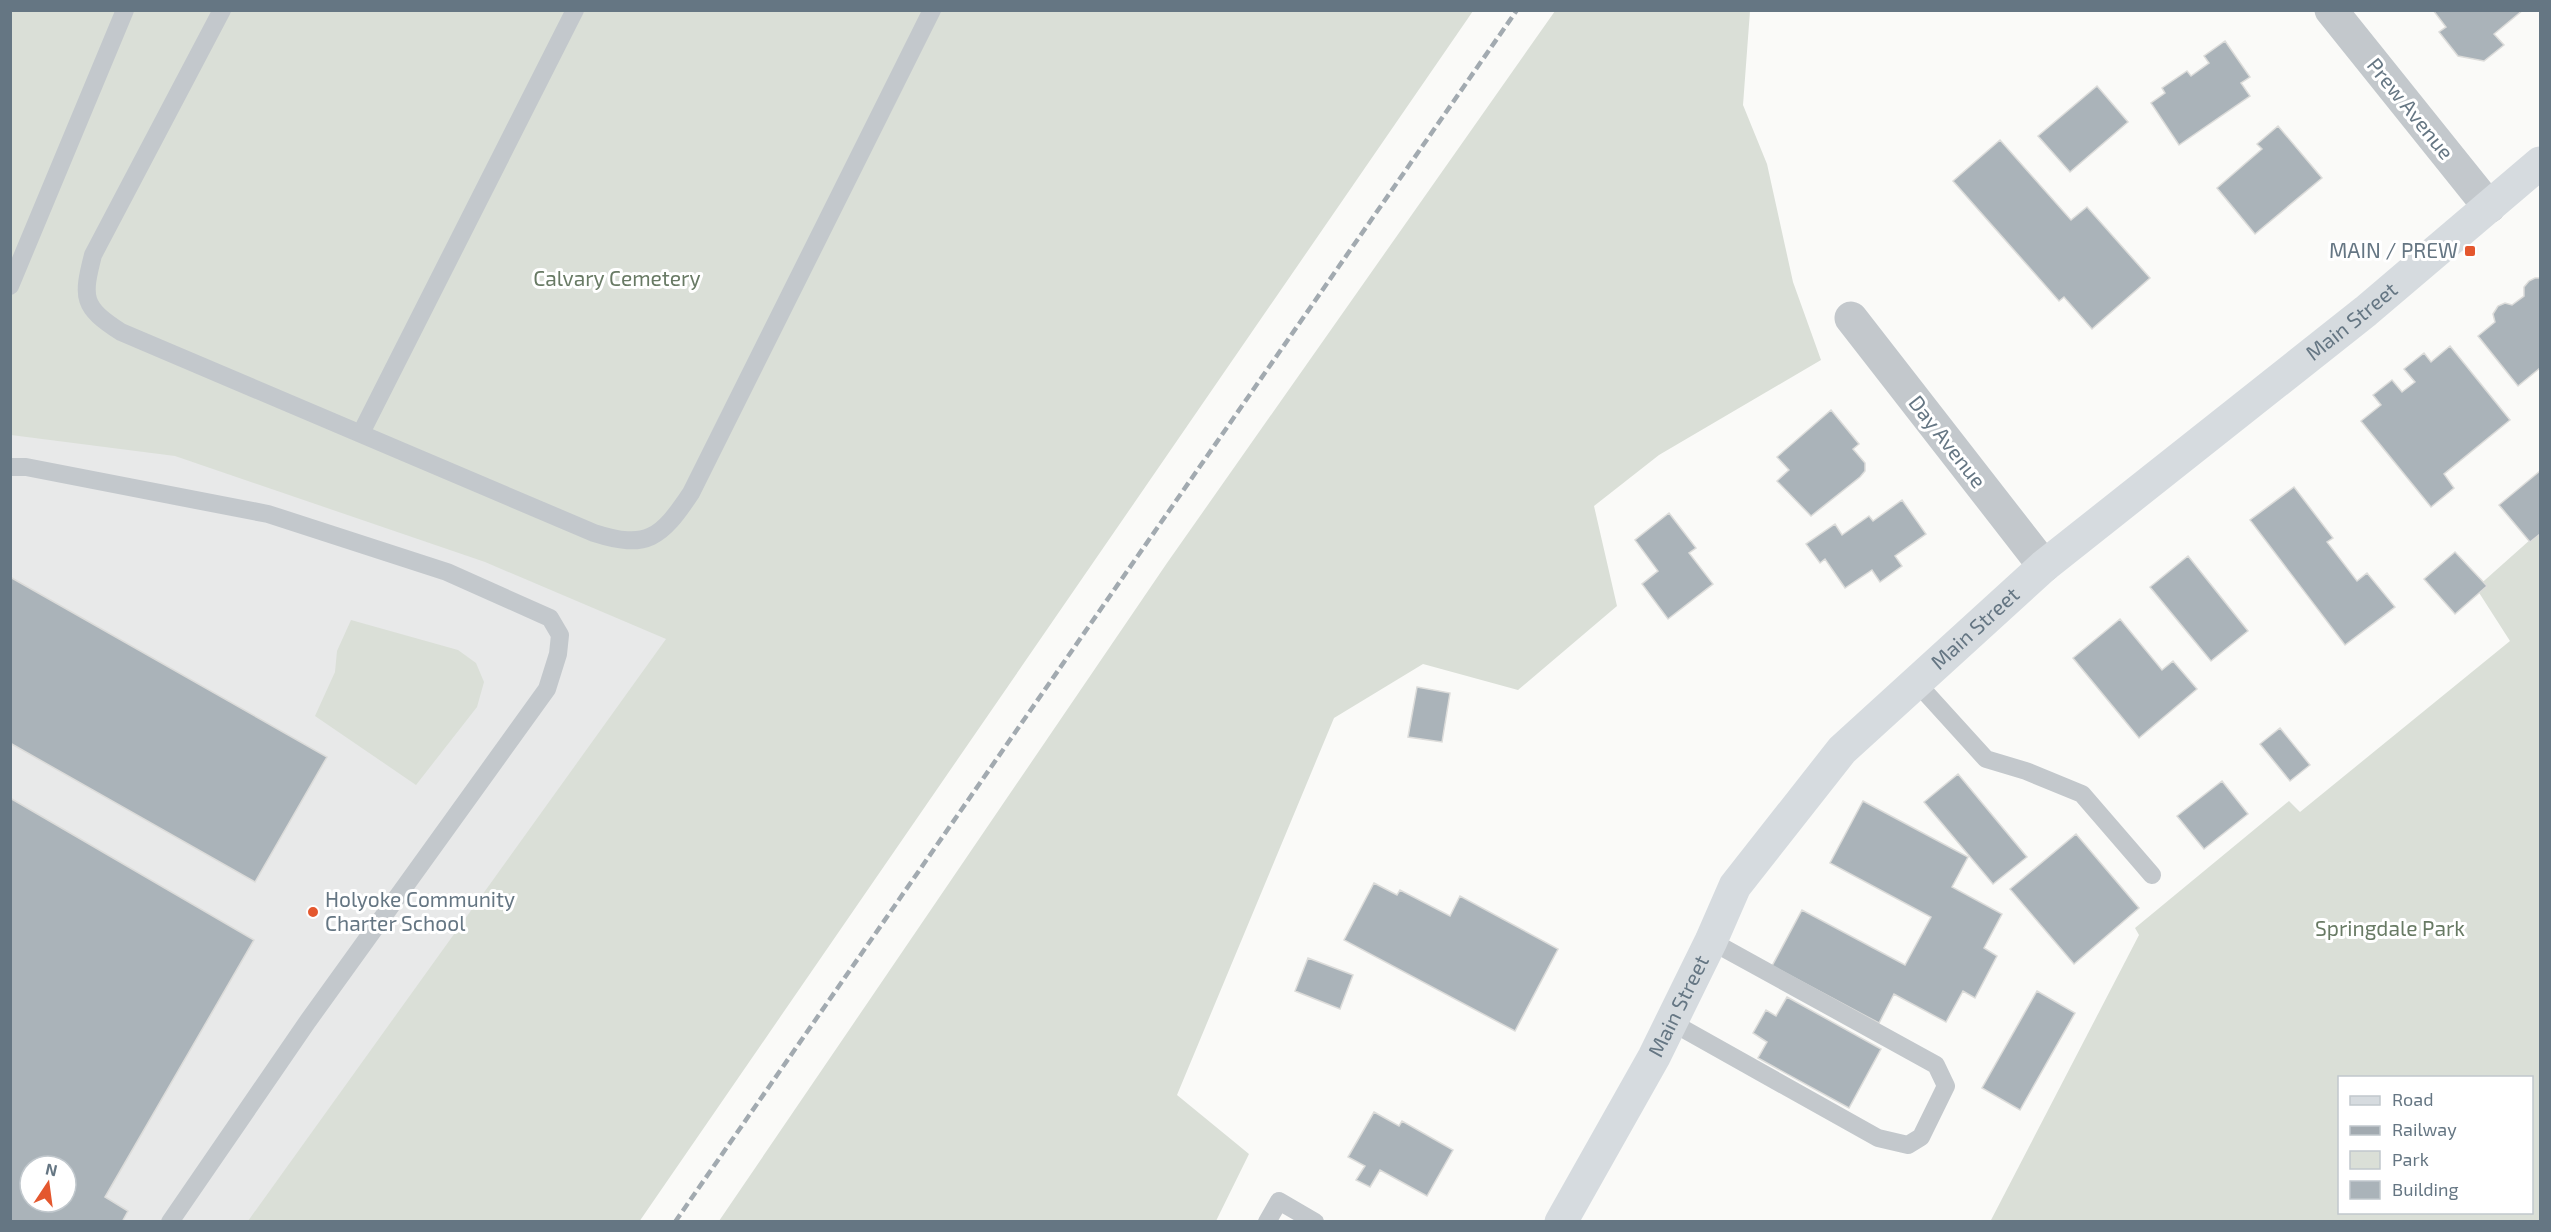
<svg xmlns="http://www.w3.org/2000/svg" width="2551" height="1232" font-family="'Exo 2',sans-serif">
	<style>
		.built { fill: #e8e9e9; fill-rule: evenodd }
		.green { fill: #dadfd7; fill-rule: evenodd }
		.building { fill: #aab3b9; stroke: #dcdcda; stroke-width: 1.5; fill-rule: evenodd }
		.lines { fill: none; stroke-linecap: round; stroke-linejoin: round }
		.lane { stroke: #c3c8cc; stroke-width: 18 }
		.street { stroke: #c3c8cc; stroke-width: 33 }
		.secondary { stroke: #d6dbdf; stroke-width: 33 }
		.rail { stroke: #a2aab0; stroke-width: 4.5; stroke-dasharray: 9 4.5; stroke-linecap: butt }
		.poi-dot { fill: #e4572e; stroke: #fff; stroke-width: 2 }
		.labels { text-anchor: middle; stroke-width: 6; stroke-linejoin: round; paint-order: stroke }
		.street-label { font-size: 21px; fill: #657683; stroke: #fff }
		.poi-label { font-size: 21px; fill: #657683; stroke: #fff; text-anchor: end }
		.park-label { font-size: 21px; fill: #687a64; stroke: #fff }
	</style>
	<rect width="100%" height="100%" fill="#fafaf8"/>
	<path class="built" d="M10,373L794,659L399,1221L11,1222ZM30,1166H66V1202H30Z"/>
	<path class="green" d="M10,11H1473L639,1222L248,1221L666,639L485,562L175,456L11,435Z
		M1555,11H1750L1743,105L1767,164L1793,282L1821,360L1659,455L1594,506L1617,606L1518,690L1423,664L1334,718L1177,1095L1249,1154L1216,1221H719L1167,563Z
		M2540,531V1221L1990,1222L2139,935L2135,928L2289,801L2300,812L2510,641L2476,588ZM2340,1078H2532V1212H2340Z
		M351,620L458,650L476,663L484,682L477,707L416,785L315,716L335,672L337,651Z"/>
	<path class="building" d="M2433,10H2523L2494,34L2504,45L2484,61L2458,56L2439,32L2446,27Z
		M2225,41L2250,77L2241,83L2250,96L2179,145L2151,103L2165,93L2162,88L2187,71L2191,76L2209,63L2204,56Z
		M2097,86L2128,122L2070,172L2038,136Z
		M2278,126L2322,178L2255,234L2217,188L2262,149L2257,144Z
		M2000,140L2071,220L2087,207L2150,278L2092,329L2064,297L2059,301L1953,181Z
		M2535,278H2540V368L2518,386L2478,336L2495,322L2493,314L2498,306L2505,303L2512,305L2524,296V287L2529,281Z
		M2450,346L2510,420L2444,474L2454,488L2431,507L2361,421L2381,405L2373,395L2392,380L2402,392L2415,382L2404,369L2424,353L2431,362Z
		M1831,410L1859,444L1853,449L1865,463V471L1860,477L1811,516L1777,481L1789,470L1777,457Z
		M2540,471V534L2530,542L2499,505Z
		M2294,487L2333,538L2327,542L2357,581L2367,573L2395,607L2345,645L2250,520Z
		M1902,500L1926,534L1895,556L1902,566L1880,582L1872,570L1845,588L1825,559L1820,563L1806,544L1835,524L1842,535L1869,516L1873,521Z
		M1669,513L1696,548L1689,553L1713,584L1668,619L1642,584L1658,571L1635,540Z
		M2455,552L2487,586L2455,614L2424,579Z
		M2188,556L2248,631L2211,661L2150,587Z
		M10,577L327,757L255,882L10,743Z
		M2120,619L2162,670L2173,661L2197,689L2139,738L2073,658Z
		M1417,687L1450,693L1442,742L1408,737Z
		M2280,728L2310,765L2290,781L2260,744Z
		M1958,774L2027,857L1993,884L1924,802Z
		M2222,781L2248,814L2204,849L2177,816Z
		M10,798L254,940L105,1197L128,1211L122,1222H10ZM30,1166H66V1202H30Z
		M1863,801L1968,857L1952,887L2002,914L1984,948L1997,956L1975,998L1963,991L1946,1022L1894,994L1879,1023L1772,966L1802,910L1905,965L1931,917L1830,863Z
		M2076,834L2139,908L2074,964L2010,889Z
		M1374,883L1397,895L1400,890L1450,916L1460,896L1558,949L1515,1031L1344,940Z
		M1308,958L1353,975L1340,1009L1295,991Z
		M2037,991L2075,1013L2020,1110L1982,1088Z
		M1787,997L1881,1049L1849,1108L1758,1058L1767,1042L1753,1033L1766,1010L1776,1016Z
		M1374,1112L1399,1126L1402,1121L1453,1150L1427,1196L1380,1170L1370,1187L1356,1180L1365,1166L1348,1157Z"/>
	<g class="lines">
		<path class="lane" d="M222,10L93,255C82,298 82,307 121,332L594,533C647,550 661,538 691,493L932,10
			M10,286L125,10
			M361,433L575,10
			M10,467H26L268,514L447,572L550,618L560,635L558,654L547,689L308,1021L170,1222
			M1916,682L1986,759L2026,771L2082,794L2152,875
			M1671,1022L1878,1138L1908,1145L1921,1137L1946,1086L1936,1065L1711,941
			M1267,1222L1279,1201L1315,1222"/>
		<path class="street" d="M2331,10L2489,207
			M1851,318L2044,566"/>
		<path class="secondary" id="s1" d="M1561,1222L1654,1057L1711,941L1735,886L1842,750L2044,566L2366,311L2540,163"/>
		<path class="rail" d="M675,1222L1517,10"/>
	</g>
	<g class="poi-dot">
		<rect x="2464" y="245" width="12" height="12" rx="3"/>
		<circle cx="313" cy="912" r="6"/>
	</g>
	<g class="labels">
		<g class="street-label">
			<text transform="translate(2410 109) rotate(51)" y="7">Prew Avenue</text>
			<text dy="7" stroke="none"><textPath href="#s1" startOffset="1218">Main Street</textPath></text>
			<text transform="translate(1947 442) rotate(52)" y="7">Day Avenue</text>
			<text dy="7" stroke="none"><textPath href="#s1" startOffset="732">Main Street</textPath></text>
			<text dy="7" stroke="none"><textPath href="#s1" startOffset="246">Main Street</textPath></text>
		</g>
		<g class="poi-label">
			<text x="2458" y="258">MAIN / PREW</text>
			<text x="325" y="907" text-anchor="start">Holyoke Community<tspan x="325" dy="24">Charter School</tspan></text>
		</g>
		<g class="park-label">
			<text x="617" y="286">Calvary Cemetery</text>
			<text x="2390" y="936">Springdale Park</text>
		</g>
	</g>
	<rect width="2551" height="1232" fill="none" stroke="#657683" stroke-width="24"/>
	<rect x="2338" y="1076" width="195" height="138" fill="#ffffff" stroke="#c1c8cd" stroke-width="1.5"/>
	<rect x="2350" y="1096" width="30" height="9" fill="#d6dbdf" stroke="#c1c8cd" stroke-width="1.5"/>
	<text x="2392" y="1106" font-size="18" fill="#657683">Road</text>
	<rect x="2350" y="1126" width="30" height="9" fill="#a2aab0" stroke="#c1c8cd" stroke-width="1.5"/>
	<text x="2392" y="1136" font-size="18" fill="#657683">Railway</text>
	<rect x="2350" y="1151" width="30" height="18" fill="#dadfd7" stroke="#c1c8cd" stroke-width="1.5"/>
	<text x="2392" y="1166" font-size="18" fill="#657683">Park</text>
	<rect x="2350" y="1181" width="30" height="18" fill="#aab3b9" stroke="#c1c8cd" stroke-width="1.5"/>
	<text x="2392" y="1196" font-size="18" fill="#657683">Building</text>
	<g transform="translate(48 1184) rotate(13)"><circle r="28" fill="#ffffff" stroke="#c1c8cd" stroke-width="1.5"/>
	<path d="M0-4.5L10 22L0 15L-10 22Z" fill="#e4572e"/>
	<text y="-9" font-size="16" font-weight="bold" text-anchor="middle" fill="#657683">N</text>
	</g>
</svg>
